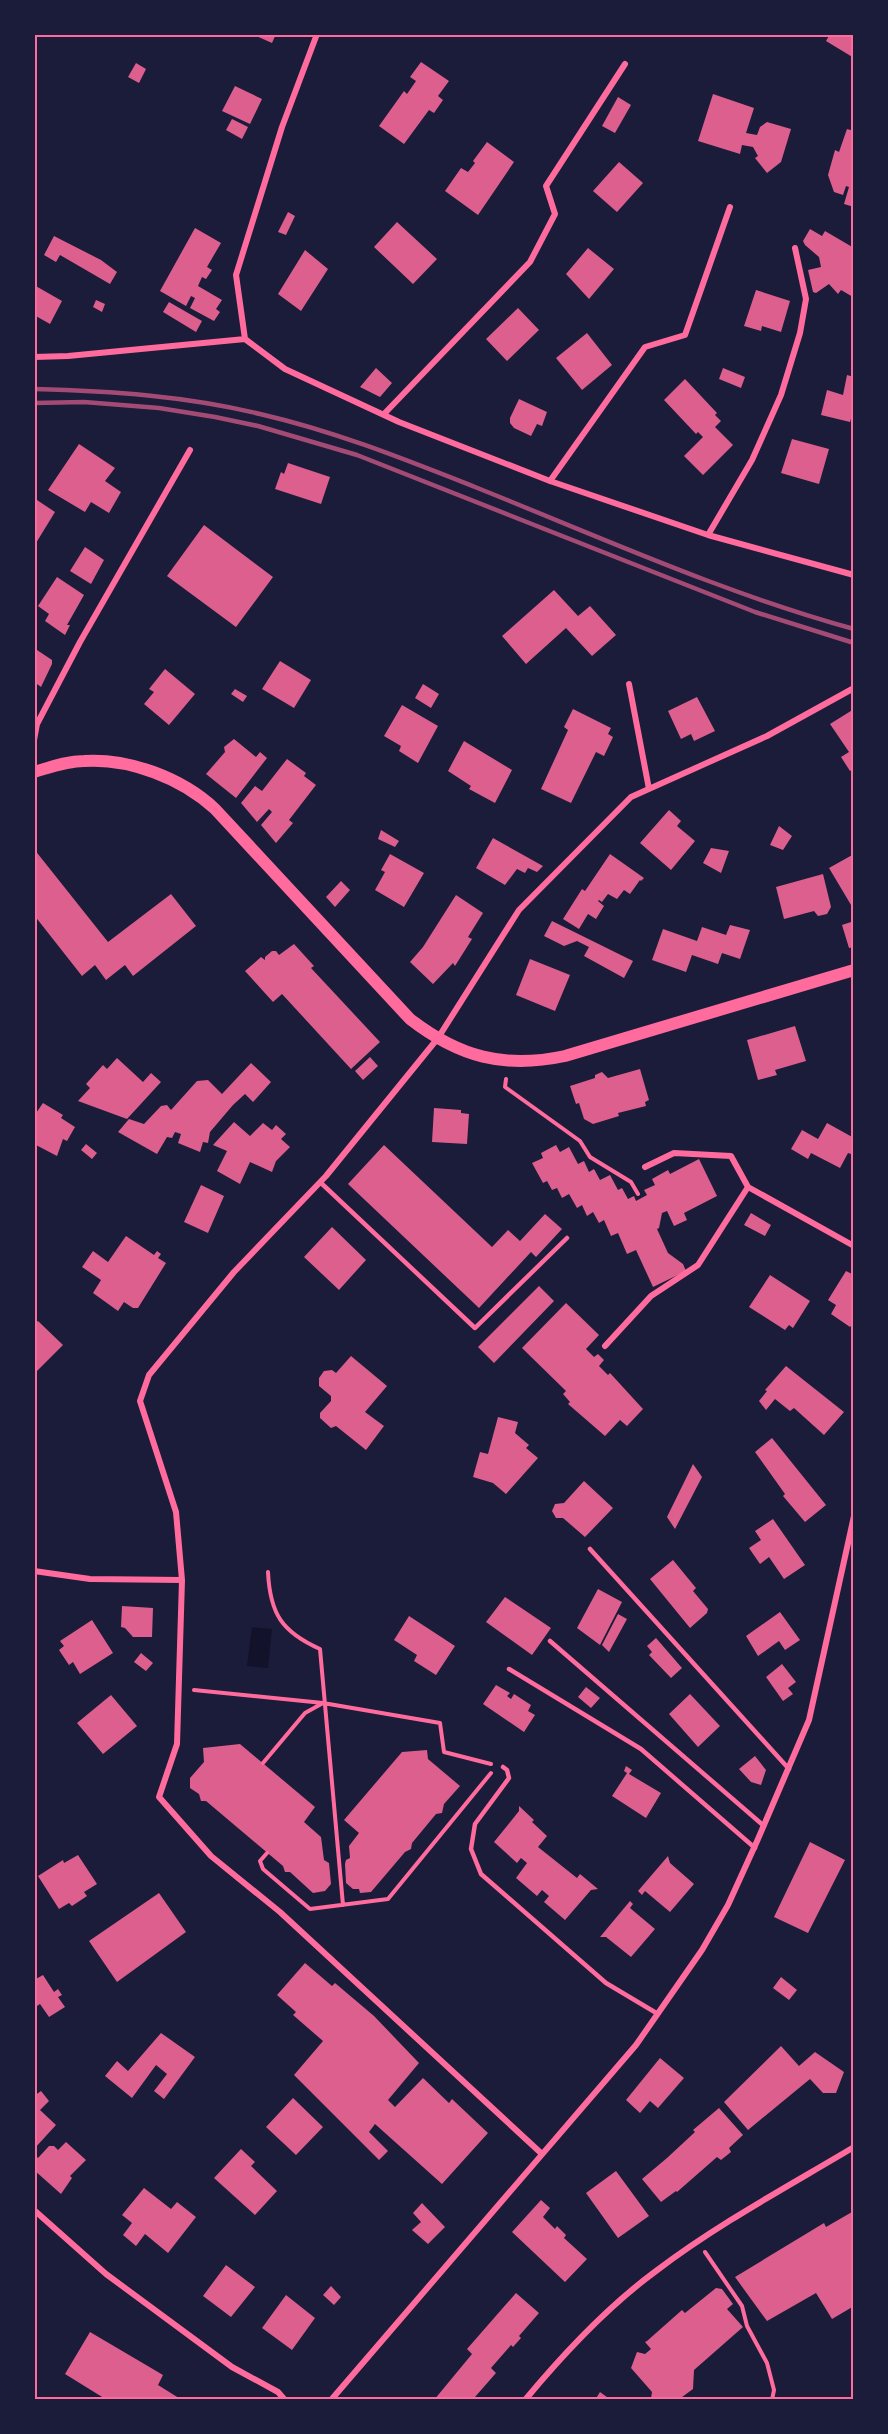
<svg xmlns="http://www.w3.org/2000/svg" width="888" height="2434" font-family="Montserrat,sans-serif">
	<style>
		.water { fill: #12122b }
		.building { fill: #dd5f8e }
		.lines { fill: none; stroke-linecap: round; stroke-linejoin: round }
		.path { stroke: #ff6b9d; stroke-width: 4 }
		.service { stroke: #ff6b9d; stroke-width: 4.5 }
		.minor { stroke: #ff6b9d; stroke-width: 6 }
		.secondary { stroke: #ff6b9d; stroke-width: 12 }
		.rail { stroke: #a44b75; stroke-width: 4.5 }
		.neatline { fill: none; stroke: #ff6b9d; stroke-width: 2 }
	</style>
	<rect width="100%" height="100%" fill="#1b1b3a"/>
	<path class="water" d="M252,1627L272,1629L268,1668L247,1666Z"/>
	<path class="building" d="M252,34H276L272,43Z
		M830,34H854V58L826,41Z
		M421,62L449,81L438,96L443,100L434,113L429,110L404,144L379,126L404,91L407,94L416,81L410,77Z
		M136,63L146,69L139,83L128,77Z
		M235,86L262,99L250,124L222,111Z
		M713,94L754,108L746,133L757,135L760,127L767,122L791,129L781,162L767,173L755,158L758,156L753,147L742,145L740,154L698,141Z
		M618,97L631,105L615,133L602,126Z
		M232,119L248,127L242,139L226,130Z
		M847,129L854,131V207L844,204L849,187L846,186L843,195L834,192L828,175L835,150L839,152Z
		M487,142L514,162L478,215L445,191L461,168L468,172L475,163L473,161Z
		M619,162L643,183L617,212L593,191Z
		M288,212L295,216L286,235L278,232Z
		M397,222L437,259L413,284L374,247Z
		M195,228L221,243L207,267L212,270L206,279L202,277L198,286L222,300L216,309L220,312L214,321L190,308L195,298L191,296L186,306L160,291Z
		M810,229L822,236L825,231L854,248L853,297L841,290L838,294L829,284L816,293L813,292L808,270L821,267L819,257L805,245L803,241Z
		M54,236L101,260L117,272L110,284L60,255L56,262L44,255Z
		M588,248L614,269L589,299L566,274Z
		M305,250L328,269L301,311L278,294Z
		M34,285L62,301L50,324L34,315Z
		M756,290L790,301L781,332L762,326L761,331L744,326Z
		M96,300L105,304L102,312L93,307Z
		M169,302L202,321L196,332L163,312Z
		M518,308L539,330L507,361L486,339Z
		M587,333L612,365L582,390L556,358Z
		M376,368L392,383L380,397L360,387Z
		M723,368L745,377L741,388L719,379Z
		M847,375L854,377V409L850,422L821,415L827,390L843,395Z
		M685,379L717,413L715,415L721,421L715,427L733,445L703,475L684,456L703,437L698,432L696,434L664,400Z
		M519,399L547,412L542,426L537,424L531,436L514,428L510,423V418Z
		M792,439L829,449L819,484L781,473Z
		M79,444L115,468L105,481L121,492L109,513L91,502L85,512L48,490Z
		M288,463L330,477L321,504L275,489L281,472L284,474Z
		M34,498L55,512L36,543L34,542Z
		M204,525L273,577L236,627L167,576Z
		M85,547L104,560L91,584L70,571Z
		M57,577L84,595L67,625H70L65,635L45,621L49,614L38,606Z
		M554,590L578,616L590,606L616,635L592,656L566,628L526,664L502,636Z
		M34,648L52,660V664L41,687L37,684L34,687Z
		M280,661L311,680L294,708L262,689Z
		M165,669L195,694L169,725L144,704L154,692L149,689Z
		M423,684L439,694L431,708L415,698Z
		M235,689L247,696L243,702L231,694Z
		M697,697L715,731L694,741L691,734L681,739L668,711Z
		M402,705L438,726L418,763L399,751L401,746L384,736Z
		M573,709L611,728L608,734L613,737L604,756L596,752L571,803L541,789L568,730L564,727Z
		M854,709V769L850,771L841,757L849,752L830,724Z
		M234,739L256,757L260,752L267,758L236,798L206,774L225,752L224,747Z
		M464,741L512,770L495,803L469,789L471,786L448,771Z
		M287,759L306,773L304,776L316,785L289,820L293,823L276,843L261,825L272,812L269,809L257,822L241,803L255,786L262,791Z
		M669,810L681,821L677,826L695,841L671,870L640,843Z
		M779,826L792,836L783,850L770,845Z
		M381,830L399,841L395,847L378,839Z
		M493,838L543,866L537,872L528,868L525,873L517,869L505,885L476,868Z
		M711,848L729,851L721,873L703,863Z
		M34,849L108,942L171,894L196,926L133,976L125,965L106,980L95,965L82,976L34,915Z
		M390,854L424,873L404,907L375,890L385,872L381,870Z
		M610,854L644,878L641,881L640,880L630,894L624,890L617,899L608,894L602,902L599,900L598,901L604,906L596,919L588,914L579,929L563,919L582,889L585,891Z
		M854,854V910L829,868Z
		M823,874L831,907L827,914L818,916L814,911L784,919L776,887Z
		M341,881L350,890L335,907L326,897Z
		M456,895L483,913L468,937L472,939L455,966L453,963L433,984L410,962L423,947Z
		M552,921L633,961L624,978L584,956L589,947L577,941L564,946L544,936Z
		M854,921V947L849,948L842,925Z
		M730,925L750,930L740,959L722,953L718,964L692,955L686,972L652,960L663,929L697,941L702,927L726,935Z
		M294,944L314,966L311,968L380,1042L351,1069L282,994L273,1002L245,971L261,957L265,960V957L272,951H276L279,955Z
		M530,959L570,975L555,1011L516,995Z
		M795,1026L806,1061L775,1070L777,1075L758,1080L747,1040Z
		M370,1057L378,1066L363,1080L355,1071Z
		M117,1058L143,1082L151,1073L161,1082L127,1119L78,1101L90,1088L86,1084L103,1065L107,1069Z
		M251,1063L271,1082L253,1102L245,1094L233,1105L210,1132L208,1143L203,1142L200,1152L178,1143L181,1134L175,1132L172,1138L167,1137L157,1154L118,1132L129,1119L144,1124L161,1106L167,1105L171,1110L197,1081L208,1080L222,1094Z
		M640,1069L649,1100L645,1102L646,1106L618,1113L619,1116L593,1124L584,1119L579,1103L576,1104L570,1086L595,1078V1075L602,1072L608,1078Z
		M43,1103L63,1115L61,1118L75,1127L67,1141L63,1139L57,1156L34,1144V1116Z
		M434,1108L461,1110V1113L469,1114L467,1144L432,1142Z
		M234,1122L250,1136L263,1123L272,1130L276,1125L286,1134L281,1139L290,1147L276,1161L272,1172L250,1162L240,1184L217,1171L227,1151L213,1145Z
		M827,1123L854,1138V1155L848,1153L840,1168L811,1153L808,1159L791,1149L802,1130L818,1139Z
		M86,1144L97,1153L92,1159L81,1150Z
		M384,1145L492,1247L508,1230L520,1241L545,1214L562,1229L536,1257L531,1252L479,1308L348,1184Z
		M556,1145L560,1152L569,1147L578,1164L584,1161L589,1172L594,1169L600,1180L610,1175L618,1190L622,1188L628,1199L634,1196L636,1201L647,1195L644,1190L655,1185L652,1179L668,1170L670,1174L699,1159L717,1196L684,1213L687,1220L674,1226L667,1211L662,1213L659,1228L657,1229L668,1253L683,1264L686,1271L653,1287L636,1250L627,1254L618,1233L611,1236L604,1220L599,1223L593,1212L587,1216L582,1205L577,1208L569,1194L562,1198L557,1188L552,1190L547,1181L543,1183L532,1163L543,1158L541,1153Z
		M201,1185L224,1196L208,1233L184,1222Z
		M751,1213L771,1225L765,1236L744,1225Z
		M332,1227L366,1260L339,1290L304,1257Z
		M126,1236L154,1255L157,1251L161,1254L158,1258L166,1263L138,1308H133L124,1302L118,1311L93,1293L101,1280L82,1267L93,1251L108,1262Z
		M846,1271L854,1275V1322L850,1327L831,1314L836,1305L828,1300Z
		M770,1275L810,1301L793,1328L789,1325L785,1330L749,1307Z
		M539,1286L554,1301L494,1363L478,1347Z
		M566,1303L599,1335L586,1349L594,1357L598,1354L604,1360L599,1366L608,1375L610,1373L643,1409L627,1426L620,1420L605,1436L568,1404L570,1402L563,1394L566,1391L522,1348Z
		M38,1321L63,1345L34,1374V1324Z
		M351,1356L387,1386L365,1412L384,1426L366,1450L336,1426L331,1428L320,1418V1413L331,1401V1396L319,1386V1378L324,1371L332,1370L336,1373Z
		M786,1366L844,1412L824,1435L794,1408L790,1411L775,1399L766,1410L759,1401L767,1391L765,1390Z
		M498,1417L518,1422L515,1433L529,1445L526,1448L538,1458L506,1494L493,1483L473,1477L480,1452L488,1454Z
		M772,1438L826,1505L805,1522L783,1496L785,1494L755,1452Z
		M693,1464L702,1477L675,1529L667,1517Z
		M584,1481L613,1508L585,1537L563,1518H556L552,1511L555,1504L564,1503Z
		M773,1519L805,1565L784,1579L769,1557L760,1564L749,1548L761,1540L755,1531Z
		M673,1560L696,1588L693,1591L708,1609L707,1613L690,1628L650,1579Z
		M598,1589L622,1602L600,1645L577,1628Z
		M505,1597L551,1628L532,1655L486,1622Z
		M122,1606L153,1608L152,1637H133L125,1628L121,1627Z
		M780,1612L800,1640L785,1650L779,1641L758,1656L746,1636Z
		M618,1614L627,1619L609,1652L602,1645Z
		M409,1616L455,1646L436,1675L414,1661L417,1655L394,1640Z
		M92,1620L113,1653L80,1674L73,1662L69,1665L59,1650L64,1646L60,1641Z
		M656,1638L682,1668L671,1678L649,1655L652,1652L647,1646Z
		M141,1653L153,1663L146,1671L134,1662Z
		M782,1664L796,1682L788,1688L793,1694L783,1701L766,1677Z
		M496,1685L510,1693L507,1696L511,1699L514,1694L531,1705L528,1711L535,1715L524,1732L483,1704Z
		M586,1687L600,1698L591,1708L578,1697Z
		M690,1694L720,1726L698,1747L669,1714Z
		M111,1695L137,1726L103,1754L77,1723Z
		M240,1744L315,1807L304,1822L321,1837L324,1860L329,1863L331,1884L325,1891L313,1893L290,1872H285L283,1866L206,1801H201L199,1794L190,1788V1778L204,1762L203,1748Z
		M427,1750L428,1759L460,1786L444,1804L442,1813L436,1814L412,1843L411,1849L405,1852L371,1892L360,1893L359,1889H353L346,1883L345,1864L346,1860L350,1858L349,1846L359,1833L344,1820L402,1752Z
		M755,1756L766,1770L761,1785L751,1782L739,1769Z
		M626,1766L632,1770L629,1774L661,1793L646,1818L612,1796L627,1773L624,1771Z
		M519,1806L534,1820L532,1822L547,1836L538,1847L577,1878L580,1874L598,1889L591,1890L565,1920L544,1902L549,1896L542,1890L537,1896L516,1878L527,1863L521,1858L517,1863L494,1842L519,1811Z
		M810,1842L845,1860L808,1933L774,1917Z
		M78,1855L97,1884L84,1892L87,1896L72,1906L69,1903L59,1909L38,1876L63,1860L64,1863Z
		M668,1856L670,1863L694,1884L670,1912L645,1891L642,1895L638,1891Z
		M159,1893L186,1932L117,1982L89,1941Z
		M630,1901L633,1904L630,1908L655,1929L631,1957L606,1937H600Z
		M305,1963L332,1986L335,1983L374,2016L419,2063L388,2100L395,2107L423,2078L449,2103L452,2099L488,2133L442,2184L375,2124L369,2132L388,2151L379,2160L294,2075L323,2041L293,2015L296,2012L277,1995Z
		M43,1975L54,1992L58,1989L62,1995L58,1997L65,2007L49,2017L40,2004L34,2008V1980Z
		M781,1977L797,1990L789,2000L773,1988Z
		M161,2033L195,2057L164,2099L154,2091L167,2074L156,2065L132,2098L105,2076L117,2061L128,2071Z
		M781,2046L799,2066L815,2052L844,2072L836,2093H823L810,2079L748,2130L724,2102Z
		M660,2058L684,2078L658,2108L650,2101L640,2113L626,2100Z
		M41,2091L49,2101L40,2110L56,2125L34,2149V2096Z
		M293,2098L323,2127L296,2155L266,2127Z
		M719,2108L743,2135L729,2148L731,2152L721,2160L717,2157L677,2192L676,2191L661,2202L642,2179L667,2158L695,2132L693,2130Z
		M66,2142L86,2160L70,2176L72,2178L61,2194L34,2170V2154L38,2158L49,2146H54L58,2150Z
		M241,2149L255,2162L251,2166L277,2191L255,2215L214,2178Z
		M616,2171L649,2216L618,2238L586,2193Z
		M144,2188L171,2209L177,2202L196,2217L168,2253L145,2234L136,2246L123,2235L132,2223L122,2215Z
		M541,2200L550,2208L543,2217L555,2229L557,2226L566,2235L564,2238L587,2259L565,2282L512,2232Z
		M422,2203L445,2227L428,2244L412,2230L421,2222L413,2213Z
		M852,2212L854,2306L832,2319L816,2293L767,2321L735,2277L824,2223L826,2227Z
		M226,2265L255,2287L231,2317L203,2296Z
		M331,2286L341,2297L334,2305L323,2295Z
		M716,2288L722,2289L733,2304L727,2309L743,2327L694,2370L693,2389L678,2400L651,2398L652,2392L631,2368L637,2352L645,2354L651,2349L645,2342L647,2341L682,2310L685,2313Z
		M516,2293L539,2313L519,2336L521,2338L513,2347L511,2345L491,2368L496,2373L475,2397L478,2400H434L472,2354L467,2349Z
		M286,2295L315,2318L292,2350L262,2328Z
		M90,2332L163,2375L158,2385L182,2400H107L65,2374Z
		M600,2392L611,2400H595Z"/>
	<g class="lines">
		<path class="path" d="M506,1079L505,1087L580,1141L590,1157L631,1182L638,1194
			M268,1572C270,1614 282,1632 320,1649L343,1905
			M194,1690L323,1703L440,1723L444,1752L491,1764
			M263,1763L305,1713L323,1703
			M267,1853L260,1861L263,1869L310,1909L388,1899L491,1773
			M705,2252L742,2306L747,2326L767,2363L774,2390L772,2400"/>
		<path class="service" d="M320,1182L475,1328L567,1238
			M590,1549L789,1769
			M550,1641L764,1826
			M509,1669L641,1749L755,1848
			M503,1767L507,1770L509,1778L475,1824L471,1849L481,1874L606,1983L658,2014"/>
		<path class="minor" d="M245,339L285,369L399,422L550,481L708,535L854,575
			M245,339L236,275L282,127L317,34
			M34,357L68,356L245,339
			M384,414L530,262L555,214L546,186L625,64
			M550,481L645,347L685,335L730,207
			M708,535L752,460L781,395L800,333L806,299L795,248
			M629,684L649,789
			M34,740L37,724L80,642L190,450
			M645,1167L674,1153L731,1156L748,1187
			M605,1346L651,1296L698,1265L748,1187L854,1246
			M34,1571L90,1579L182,1580L176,1512L140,1401L149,1375L234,1272L326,1176L438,1038L519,910L631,797L767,736L854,688
			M182,1580L177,1744L159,1797L211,1856L280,1912L542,2154
			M34,2210L106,2274L232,2367L278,2392L285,2400
			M331,2400L636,2045L702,1950L728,1905L758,1839L809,1720L854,1516
			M525,2400C564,2353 607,2307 656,2271C718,2224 787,2187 854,2147"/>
		<path class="secondary" d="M34,772C51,767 67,761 84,761C129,758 182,778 215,809L410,1019C459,1057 504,1069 565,1056L854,970"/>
		<path class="rail" d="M34,389C111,391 186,396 260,414C334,431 404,459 475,487C600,537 723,593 854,629
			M34,403L84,402L159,408L215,417L258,426L357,455L755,612L854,643"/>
	</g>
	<rect width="888" height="2434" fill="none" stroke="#1b1b3a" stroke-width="72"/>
	<rect x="36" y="36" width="816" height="2362" class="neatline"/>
</svg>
